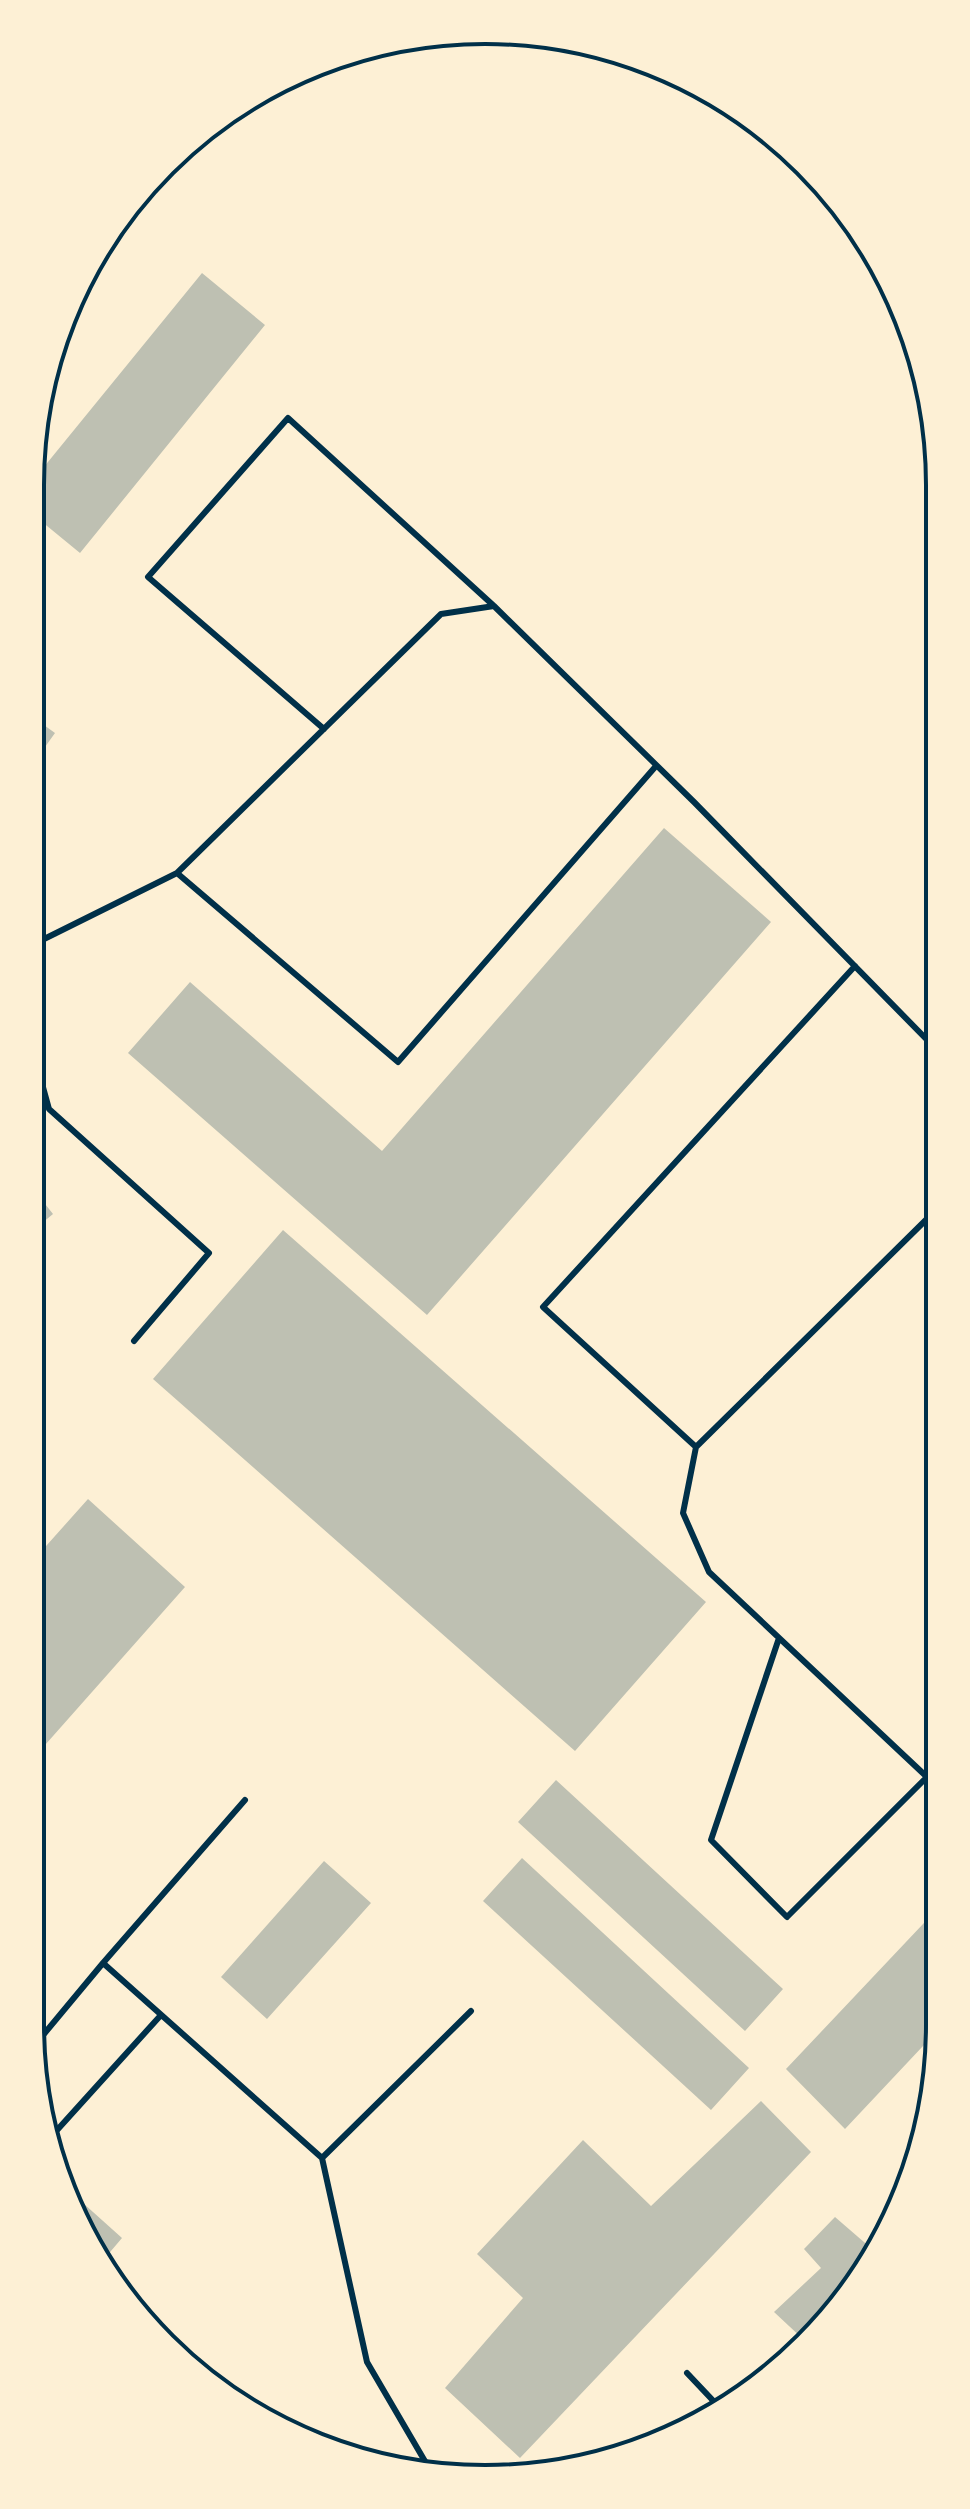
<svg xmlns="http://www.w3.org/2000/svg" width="970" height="2509" font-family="'Source Serif 4',serif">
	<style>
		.building { fill: #bec0b2 }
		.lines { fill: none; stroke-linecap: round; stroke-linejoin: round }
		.service { stroke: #003049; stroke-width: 6 }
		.rim { fill: none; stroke: #003049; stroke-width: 4 }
	</style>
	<rect width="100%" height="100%" fill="#fdf0d5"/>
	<path class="building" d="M202,273L265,325L80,553L30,512V484Z
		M30,715L55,733L30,768Z
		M664,828L771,922L427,1315L128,1053L190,982L382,1151Z
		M30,1185L53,1214L30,1233Z
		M283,1230L706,1602L575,1751L153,1379Z
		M88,1499L185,1587L30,1762V1564Z
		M556,1780L783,1989L745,2031L518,1822Z
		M522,1858L749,2068L711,2110L483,1901Z
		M324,1861L371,1903L267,2019L221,1977Z
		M940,1906L939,2029L845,2129L786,2069Z
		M761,2101L811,2152L520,2458L445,2388L523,2298L477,2254L583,2140L651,2206Z
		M64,2186L122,2238L105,2258L64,2187Z
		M835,2217L872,2249L846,2301L804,2340L774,2312L821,2268L804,2249Z"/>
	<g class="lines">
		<path class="service" d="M324,729L148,577L288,418L494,606
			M177,873L398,1062L656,766
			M30,946L177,873L441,614L494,606L694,802L938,1051
			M855,966L543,1307L696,1447L938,1208
			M30,1040L49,1109L209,1253L134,1341
			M696,1447L683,1513L709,1572L927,1777L939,1766
			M779,1638L711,1840L787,1917L927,1777
			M103,1963L245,1800
			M34,2046L103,1963L322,2158L367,2362L433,2475
			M49,2139L161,2015
			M322,2158L471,2011
			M687,2373L721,2409"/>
	</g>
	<path d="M0 0H970V2509H0ZM485 44H485A441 441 0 0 1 926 485V2024A441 441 0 0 1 485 2465H485A441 441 0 0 1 44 2024V485A441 441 0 0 1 485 44Z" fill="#fdf0d5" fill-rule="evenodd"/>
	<path class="rim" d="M485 44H485A441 441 0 0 1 926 485V2024A441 441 0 0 1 485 2465H485A441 441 0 0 1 44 2024V485A441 441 0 0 1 485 44Z"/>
</svg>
